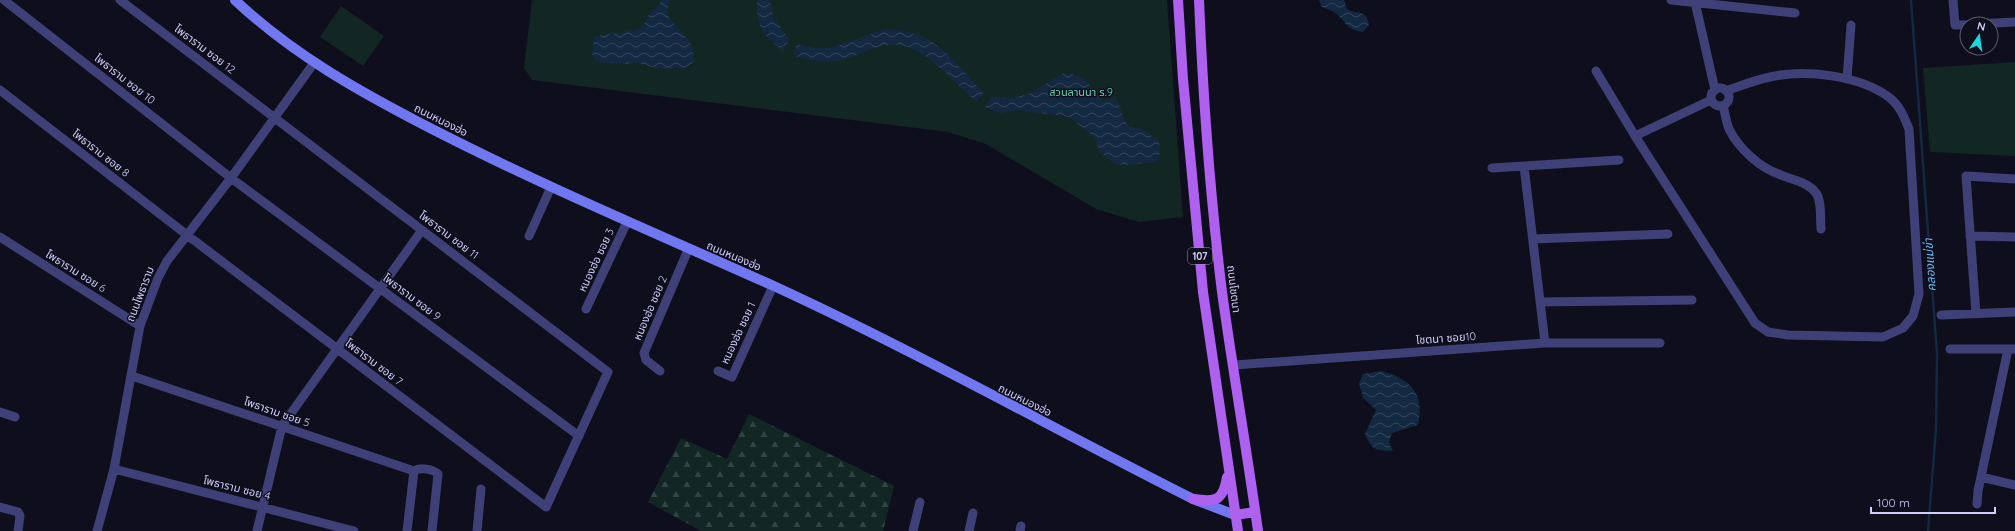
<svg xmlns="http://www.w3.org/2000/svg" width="2015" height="531" font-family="Quicksand,'Noto Sans Thai',sans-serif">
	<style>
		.green { fill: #122624 }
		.forest { fill: url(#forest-firs) }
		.water { fill: url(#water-waves) }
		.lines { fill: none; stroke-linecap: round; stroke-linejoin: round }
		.stream { stroke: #132941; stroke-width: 2.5 }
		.minor { stroke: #3e4077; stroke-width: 9 }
		.secondary { stroke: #7077f0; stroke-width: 10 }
		.primary { stroke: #ae61ee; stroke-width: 10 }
		.labels { text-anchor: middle; stroke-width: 3; stroke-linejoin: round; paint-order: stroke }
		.shield { fill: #0f0e1d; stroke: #9695b8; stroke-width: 1 }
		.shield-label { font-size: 10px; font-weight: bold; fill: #d0cffa }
		.street-label { font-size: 11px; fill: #d0cffa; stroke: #0f0e1d }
		.park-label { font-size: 11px; fill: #63d1ad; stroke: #0f0e1d }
		.water-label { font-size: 12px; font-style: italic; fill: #68bbef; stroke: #0f0e1d }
	</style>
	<defs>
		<pattern id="forest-firs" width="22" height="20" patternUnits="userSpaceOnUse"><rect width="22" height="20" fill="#122624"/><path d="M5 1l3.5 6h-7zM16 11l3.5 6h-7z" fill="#334445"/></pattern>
		<pattern id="water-waves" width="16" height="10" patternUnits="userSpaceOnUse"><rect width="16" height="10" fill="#132941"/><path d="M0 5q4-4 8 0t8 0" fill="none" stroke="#34475d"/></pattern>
	</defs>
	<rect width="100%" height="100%" fill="#0f0e1d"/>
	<path class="green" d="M532,0H1167L1183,217L1139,222L1096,209L986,144L948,132L532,80L524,68Z
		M341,6L384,36L363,66L320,37Z
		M2015,62V156L1930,152L1923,68Z"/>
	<path class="forest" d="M749,414L894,486L883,531H701L648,502L681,438L727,459Z"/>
	<path class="water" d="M662,0H669L667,14C679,33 695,38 694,62L685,68L659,69L635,62L626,64L597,62L592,54L594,37C604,33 636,33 642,27C646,24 646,17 650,13C654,9 660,5 662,0Z
		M757,0H769L772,8L773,17L789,39L784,50C763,38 756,25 757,0Z
		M1319,0H1344L1347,9C1358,15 1367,9 1369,25L1363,32C1345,30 1346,20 1334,12C1331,10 1326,9 1322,7Z
		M885,29C938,31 949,59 984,92L977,102C955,84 933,55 905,46C884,40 866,53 846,59C827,64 811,62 793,55L797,44L813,48H830Z
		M1063,73C1089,75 1087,85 1103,101L1115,97C1122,108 1121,118 1129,127L1142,129L1159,141L1160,153L1156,162L1127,165L1115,164L1100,153L1095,138L1070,117L1017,110L1001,113L985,107L991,97L1014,98L1031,93Z
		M1382,371C1411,380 1425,393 1418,425L1392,433L1389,442L1393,451C1377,451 1371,450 1365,434L1376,410L1363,398L1359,383L1363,374Z"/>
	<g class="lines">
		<path class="stream" d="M1911,0L1937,354L1936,429L1928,531"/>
		<path class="minor" d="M4,0L231,178L579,436
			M1671,0L1795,13
			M1953,0L1955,25H1967
			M1695,2L1715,90
			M1976,24L2015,22
			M1596,71L1635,136L1755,323L1768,332L1788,335L1883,337L1903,328L1913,316L1919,294L1909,129C1904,117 1900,106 1890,98C1860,75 1805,69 1770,77C1755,80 1740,86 1726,91
			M1847,79L1851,25
			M1711 97a9 9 0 1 1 18 0a9 9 0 1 1-18 0Z
			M0,90L187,235L546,507L608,372L120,0
			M1723,105C1725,113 1726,122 1729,129C1739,149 1760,168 1781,175C1792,180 1808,182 1816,193C1822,201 1820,219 1821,229
			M1635,136L1711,100
			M1524,166L1619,160
			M1492,168L1524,166L1545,343
			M529,236L551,187
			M1970,236L2015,237
			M0,237L140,326
			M1533,239L1668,234
			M1540,302L1692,300
			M586,309L627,222
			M1976,314L1966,176L2015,179
			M1941,315L2015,312
			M1950,349H2015
			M1234,365L1545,343H1660
			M660,371L646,360L644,353L688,250
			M718,371L732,377L773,286
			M132,376L414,471
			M0,412L15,417
			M114,469L354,531
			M414,471C420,467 433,469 438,474L432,531
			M1981,477L2015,485
			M1977,504L1978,491L2008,349
			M0,507L18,512L20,516L18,531
			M97,531L114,469L140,326L158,278L167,261L231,178L314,63
			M257,531L282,426L422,230
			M407,531L414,471
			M477,531L481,489
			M913,531L920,502
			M969,531L973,513
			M1020,531L1021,526"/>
		<path class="secondary" d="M235,0C292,54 360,92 430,128C543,186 660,235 776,287C917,352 1054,429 1193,499L1235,515"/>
		<path class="primary" d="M1178,0L1183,79L1203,292L1238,531
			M1199,0C1203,97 1210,195 1222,292C1233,372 1247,451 1258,531
			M1193,499C1215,502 1223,502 1227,477
			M1235,515L1255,512"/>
	</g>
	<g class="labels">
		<rect class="shield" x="1188" y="248" width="24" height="16" rx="3"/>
		<g class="shield-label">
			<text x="1200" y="260">107</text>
		</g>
		<g class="street-label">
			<text transform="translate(205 49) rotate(37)" y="4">โพธาราม ซอย 12</text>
			<text transform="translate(125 79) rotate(38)" y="4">โพธาราม ซอย 10</text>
			<text transform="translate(441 120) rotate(27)" y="4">ถนนหนองฮ่อ</text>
			<text transform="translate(101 153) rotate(38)" y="4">โพธาราม ซอย 8</text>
			<text transform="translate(449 235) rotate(37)" y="4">โพธาราม ซอย 11</text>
			<text transform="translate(734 256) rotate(23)" y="4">ถนนหนองฮ่อ</text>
			<text transform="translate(596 260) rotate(-65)" y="4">หนองฮ่อ ซอย 3</text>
			<text transform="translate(76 271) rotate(32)" y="4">โพธาราม ซอย 6</text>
			<text transform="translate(1234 289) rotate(83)" y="4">ถนนโชตนา</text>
			<text transform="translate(140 294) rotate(-69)" y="4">ถนนโพธาราม</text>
			<text transform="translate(412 297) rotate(37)" y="4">โพธาราม ซอย 9</text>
			<text transform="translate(650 308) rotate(-67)" y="4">หนองฮ่อ ซอย 2</text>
			<text transform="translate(738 333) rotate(-65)" y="4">หนองฮ่อ ซอย 1</text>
			<text transform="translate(1446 338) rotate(-4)" y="4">โชตนา ซอย10</text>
			<text transform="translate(374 362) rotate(37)" y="4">โพธาราม ซอย 7</text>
			<text transform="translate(1025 400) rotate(27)" y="4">ถนนหนองฮ่อ</text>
			<text transform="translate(277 412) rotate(19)" y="4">โพธาราม ซอย 5</text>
			<text transform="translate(237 488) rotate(14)" y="4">โพธาราม ซอย 4</text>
		</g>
		<g class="park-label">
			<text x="1081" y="96">สวนลานนา ร.9</text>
		</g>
		<g class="water-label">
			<text transform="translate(1930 265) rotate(-94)" y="4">คลองแม่ข่า</text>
		</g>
	</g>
	<g transform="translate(1979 36) rotate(13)"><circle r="19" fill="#0f0e1d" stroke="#5c5b75"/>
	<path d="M0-3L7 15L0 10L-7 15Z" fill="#18d9dd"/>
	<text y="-6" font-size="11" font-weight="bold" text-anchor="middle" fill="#d0cffa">N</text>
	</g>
	<path d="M1871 507v6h124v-6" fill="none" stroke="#d0cffa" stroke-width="2"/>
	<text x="1877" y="507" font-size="12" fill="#d0cffa" stroke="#0f0e1d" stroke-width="3" paint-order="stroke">100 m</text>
</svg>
